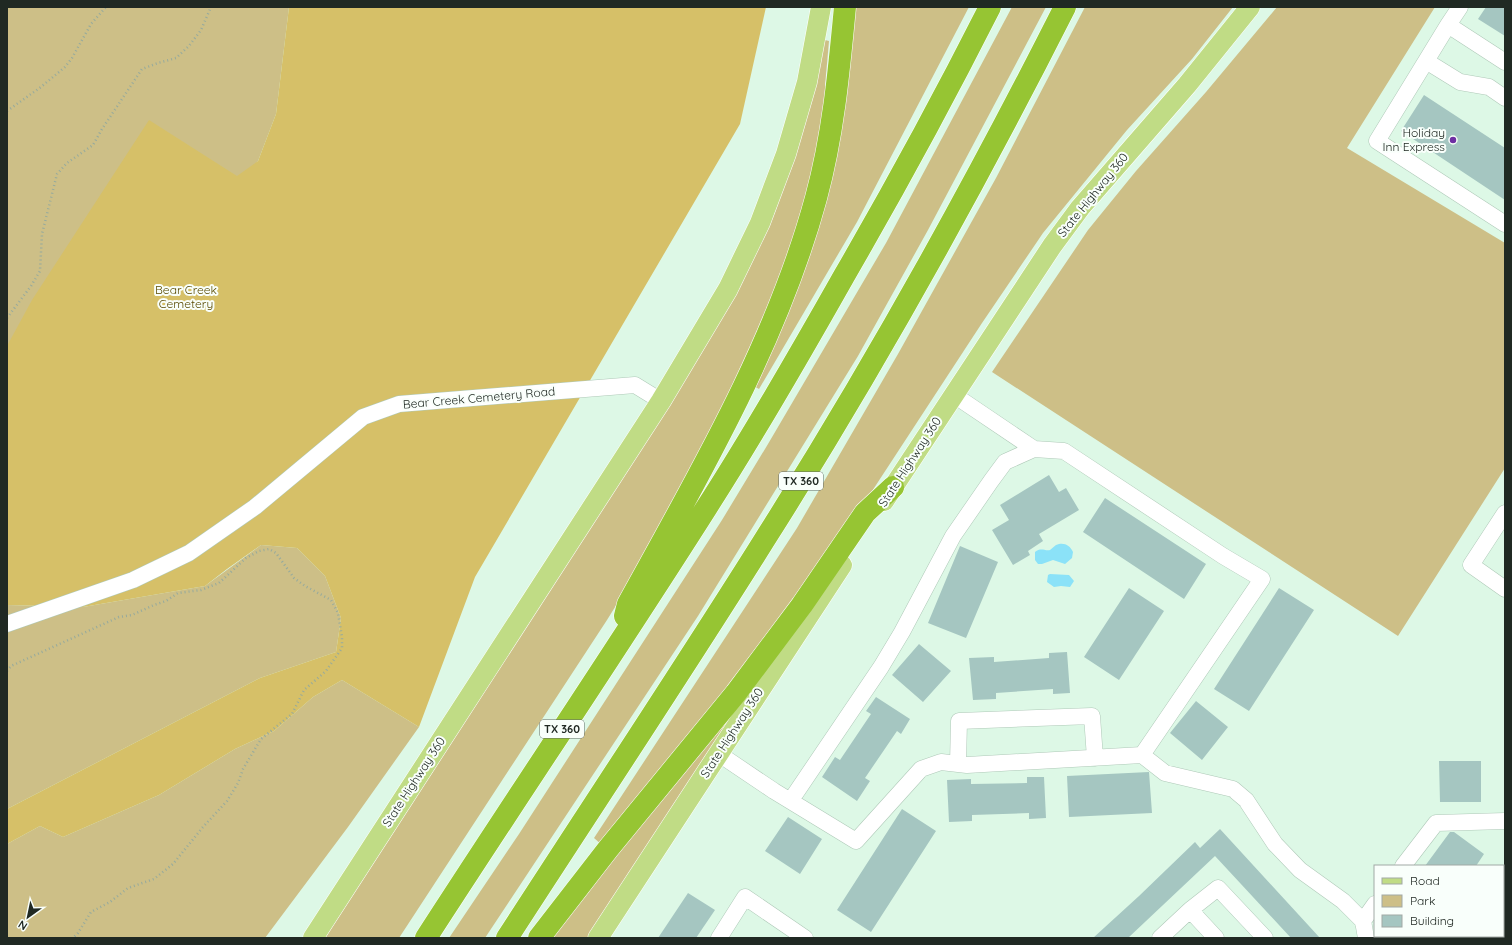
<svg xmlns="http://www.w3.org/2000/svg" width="1512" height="945" font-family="Quicksand,sans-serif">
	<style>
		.green { fill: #cdbf87 }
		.forest { fill: #d6c068 }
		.water { fill: #8be2f8 }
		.building { fill: #a5c6c1 }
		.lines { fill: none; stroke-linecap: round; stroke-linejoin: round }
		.minor-casing { stroke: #afc9b8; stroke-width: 17 }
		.major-casing { stroke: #fff; stroke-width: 21 }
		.highway-casing { stroke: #fff; stroke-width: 23 }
		.path { stroke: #96aa9d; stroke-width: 2.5; stroke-dasharray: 1 3; stroke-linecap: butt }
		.minor { stroke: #fff; stroke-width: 16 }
		.major { stroke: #c0dc85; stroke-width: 20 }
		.highway { stroke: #96c533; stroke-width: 22 }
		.poi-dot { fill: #6e2ea3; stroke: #f9fffb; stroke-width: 1.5 }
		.labels { text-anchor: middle; stroke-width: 4; stroke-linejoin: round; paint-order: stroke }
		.shield { fill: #f9fffb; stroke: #616964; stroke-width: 1 }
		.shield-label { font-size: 11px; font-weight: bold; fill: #202923 }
		.poi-label { font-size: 12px; fill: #202923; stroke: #f9fffb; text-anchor: end }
		.street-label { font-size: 12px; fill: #202923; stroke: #f9fffb }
		.park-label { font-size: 12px; fill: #594a00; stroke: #f9fffb }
	</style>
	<rect width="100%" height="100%" fill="#ddf8e6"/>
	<path class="green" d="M7,7H289L276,114L258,161L7,444Z
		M852,7H969L857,222L759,389L752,385L810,246Z
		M1012,7H1046L928,230L858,356L698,616L485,938H449L519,834L722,520L768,444L886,243Z
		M1085,7H1233L1192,59L1127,130L1043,233L982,323L861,508L779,628L602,845L594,838L797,528L898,354L996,178Z
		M1277,7H1435L1347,148L1505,243V468L1398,636L992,372L1088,230L1136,171L1206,92Z
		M825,40L829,41L825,86L830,88L805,209L750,357L646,557L607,620L399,938H325L644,445L749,268L775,212L801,138Z
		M261,545L297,548L325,576L341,618L336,652L260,678L7,809V605L83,607L205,586Z
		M342,680L419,727L348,827L265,938H7V844L40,826L63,837L159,795L235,749L274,731L313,697Z
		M726,718L731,723L588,938H550Z"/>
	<path class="forest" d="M289,7H766L740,124L475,577L419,727L342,680L313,697L274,731L235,749L159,795L63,837L40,826L7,844V809L260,678L336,652L341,618L325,576L297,548L261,545L227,569L205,586L83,607L7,605V346L32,300L149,120L237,176L258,161L276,114Z"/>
	<path class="water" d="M1059,544C1066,543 1070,546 1073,552L1072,558L1065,564L1053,560L1042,564H1038L1035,560V552C1041,547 1044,551 1050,550L1056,545Z
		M1050,574L1069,575L1074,581L1070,587L1061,586L1054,587L1047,582L1048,575Z"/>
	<path class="building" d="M1486,7H1505V36L1478,19Z
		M1424,95L1505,148V200L1401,131Z
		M1049,475L1059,492L1066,488L1079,510L1039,534L1043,541L1028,551L1030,555L1013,565L992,530L1009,520L1000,505Z
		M1105,498L1206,564L1184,599L1083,532Z
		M960,546L998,562L966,638L928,623Z
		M1129,588L1164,611L1119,680L1084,657Z
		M1279,588L1314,610L1249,711L1214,689Z
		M919,644L951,671L923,702L892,675Z
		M1067,652L1070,693L1053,694V689L996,693V699L973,700L969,658L994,657V662L1049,658V653Z
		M876,697L910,719L901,734L897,731L865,778L870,781L857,801L822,777L835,757L840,760L871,714L866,711Z
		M1196,701L1228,727L1202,760L1170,733Z
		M1439,761H1481V802H1440Z
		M1149,772L1152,813L1069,817L1067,776Z
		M1027,777H1044L1046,818L1029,819V813L972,815V821L949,822L947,780L971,779V784L1027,783Z
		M902,809L936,831L871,932L837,910Z
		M788,817L822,839L800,874L765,851Z
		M1220,829L1320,938H1291L1215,856L1128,938H1093L1139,896L1195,842L1200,848Z
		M1450,832H1454L1484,854L1476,866H1425Z
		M688,893L715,910L696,938H658Z"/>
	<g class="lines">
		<defs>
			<path id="minor" d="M1460,7L1448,25L1505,62
				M1426,61L1448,25
				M1505,98L1489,87L1460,82L1426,61L1377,141L1505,224
				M954,395L1034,449L1064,451L1223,556L1262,579L1142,755L1165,773L1233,789L1246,800L1275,844L1300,870L1343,901L1363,921
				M1505,513L1471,565L1505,589
				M7,624L133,580L189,553L255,507L363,417L399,404L635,385L661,401
				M719,754L774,791L856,841L921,769L941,762L967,765L1142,755
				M958,764L959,721L1092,716L1095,758
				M791,800L881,667L902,632L953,536L991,481L1005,462L1034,449
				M1403,866L1436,823L1505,821
				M1190,910L1218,888L1265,938
				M719,938L745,897L805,938
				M1160,938L1190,910L1216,938
				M1366,938L1363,921L1375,904"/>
			<path id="major" d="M884,501L1052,246L1080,208L1187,85L1250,7
				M313,938L661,401L728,289L760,223L786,154L807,82L821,7
				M598,938L842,565"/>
			<path id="highway" d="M625,616L628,604C699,475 777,342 816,198C833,136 839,71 845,7
				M426,938C519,794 615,652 707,507C755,432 800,354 844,276C895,188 944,98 990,7
				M507,938C593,805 681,673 765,539C874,367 973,189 1065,7
				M539,938L608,849L736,693L802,605L865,513L893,487"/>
		</defs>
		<use href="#minor" class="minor-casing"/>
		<use href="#major" class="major-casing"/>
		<use href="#highway" class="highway-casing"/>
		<path class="path" d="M7,111L41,87L65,67L72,58L91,24L106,7
			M7,318L31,286L40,271L42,234L57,174L67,163L93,145L102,129L142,69L158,63L176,58L189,46L201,30L211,7
			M7,671L11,666L119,617L132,615L154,605L166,601L178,593L201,590L219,583L246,558L259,551L269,549L276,553L294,578L305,586L331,600L338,613L342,637V648L326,671L304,690L292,714L261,739L243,769L238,783L227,801L203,827L173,864L154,879L128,888L110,902L91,912L78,933L73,938"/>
		<use href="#minor" class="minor"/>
		<use href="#major" class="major"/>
		<use href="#highway" class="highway"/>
	</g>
	<circle class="poi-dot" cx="1453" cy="140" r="4"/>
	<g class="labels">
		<g class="shield">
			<rect x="779" y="472" width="44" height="18" rx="3"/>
			<rect x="540" y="720" width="44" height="18" rx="3"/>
		</g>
		<g class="shield-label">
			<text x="801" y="485">TX 360</text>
			<text x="562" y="733">TX 360</text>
		</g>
		<g class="poi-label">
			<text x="1445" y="137">Holiday<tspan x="1445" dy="14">Inn Express</tspan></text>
		</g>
		<g class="street-label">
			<text transform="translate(1093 195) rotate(-51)" y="4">State Highway 360</text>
			<text transform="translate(479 398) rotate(-5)" y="4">Bear Creek Cemetery Road</text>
			<text transform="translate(910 462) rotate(-57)" y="4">State Highway 360</text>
			<text transform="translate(732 733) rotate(-57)" y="4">State Highway 360</text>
			<text transform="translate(414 782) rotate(-57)" y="4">State Highway 360</text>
		</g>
		<g class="park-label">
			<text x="186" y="294">Bear Creek<tspan x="186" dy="14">Cemetery</tspan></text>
		</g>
	</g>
	<rect width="1512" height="945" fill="none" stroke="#202923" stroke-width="16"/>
	<rect x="1374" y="865" width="130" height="72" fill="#f9fffb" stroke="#a2a9a5"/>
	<rect x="1382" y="878" width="20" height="6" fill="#c0dc85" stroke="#a2a9a5"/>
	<text x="1410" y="885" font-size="12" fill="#202923">Road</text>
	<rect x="1382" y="895" width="20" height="12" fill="#cdbf87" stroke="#a2a9a5"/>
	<text x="1410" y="905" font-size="12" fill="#202923">Park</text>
	<rect x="1382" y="915" width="20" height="12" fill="#a5c6c1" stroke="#a2a9a5"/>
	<text x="1410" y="925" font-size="12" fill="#202923">Building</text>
	<g transform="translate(28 917) rotate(213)" stroke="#f9fffb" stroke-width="3" paint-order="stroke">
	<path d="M0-3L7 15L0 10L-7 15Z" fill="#202923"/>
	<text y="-6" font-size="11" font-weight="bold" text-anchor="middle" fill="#202923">N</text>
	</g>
</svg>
